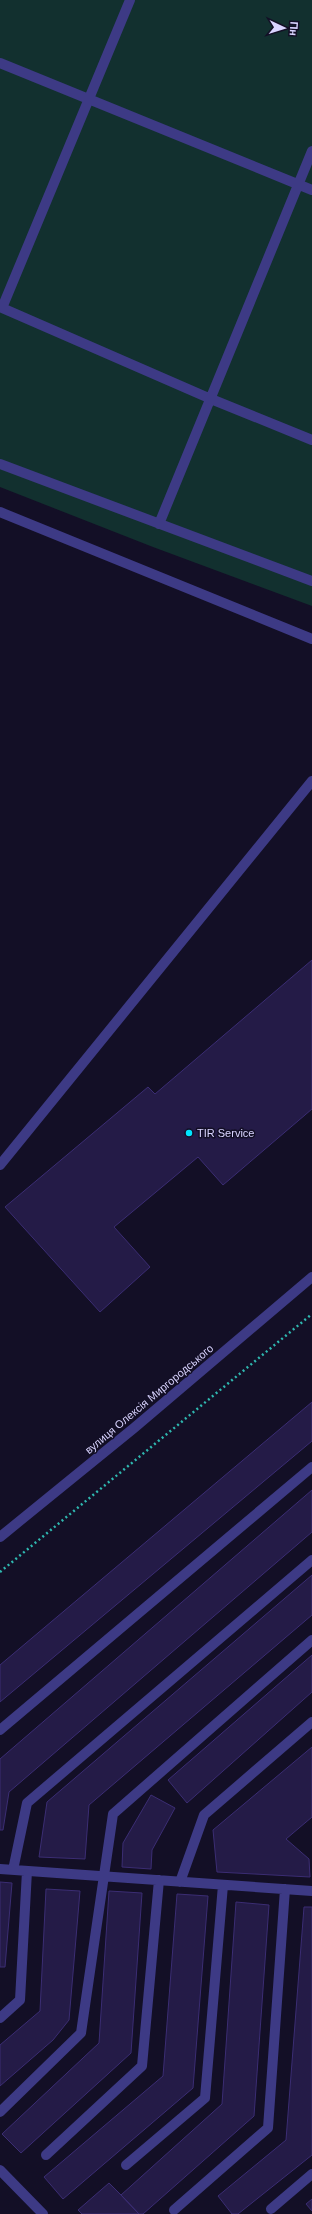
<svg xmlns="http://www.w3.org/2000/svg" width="312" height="2214" font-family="Helvetica,sans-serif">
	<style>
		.green { fill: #12302f }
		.building { fill: #241b47; stroke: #3b2d73 }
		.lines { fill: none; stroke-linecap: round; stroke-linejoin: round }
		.path { stroke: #2fb8b0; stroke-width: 2.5; stroke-dasharray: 2 3; stroke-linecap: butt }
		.service { stroke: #3d3a85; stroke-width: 10 }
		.minor { stroke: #3d3a85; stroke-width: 10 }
		.poi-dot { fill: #00e5ff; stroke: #130f26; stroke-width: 1.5 }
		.labels { text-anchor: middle; stroke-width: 3; stroke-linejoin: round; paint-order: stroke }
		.poi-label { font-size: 11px; fill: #d9d4ff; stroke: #130f26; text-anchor: start }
		.street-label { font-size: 11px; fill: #d9d4ff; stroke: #130f26 }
	</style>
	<rect width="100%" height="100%" fill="#130f26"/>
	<path class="green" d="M0,0H312V606L153,547L0,487Z"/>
	<path class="building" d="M312,960V1109L223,1185L198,1157L114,1227L150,1267L100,1312L5,1207L148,1087L155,1094Z
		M312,1402V1441L0,1702V1665Z
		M312,1490V1532L9,1792L3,1830H0V1759Z
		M312,1575V1615L89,1805L85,1859L39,1857L47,1802Z
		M312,1655V1692L187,1803L168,1780Z
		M312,1747V1817L286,1839L309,1859L310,1877L217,1872L213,1830Z
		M151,1795L175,1808L152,1850L151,1869L122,1867L123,1843Z
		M0,1882L12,1883L5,1967H0Z
		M46,1889L80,1891L69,2020L53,2040L0,2086V2045L40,2011Z
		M109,1891L142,1893L131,2053L21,2153L2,2134L99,2043Z
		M177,1894L208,1896L193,2088L63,2199L44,2177L163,2076Z
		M236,1902L269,1905L254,2116L143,2214H139L121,2195L222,2104Z
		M304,1907H312V2155L238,2214H232L218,2196L286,2140Z
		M109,2183L121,2195L139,2214H82L78,2210Z
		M312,2199V2211L306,2204Z"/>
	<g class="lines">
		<path class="path" d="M0,1572L312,1314"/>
		<path class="service" d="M0,63L312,190
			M0,307L211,399L312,440
			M2,308L130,0
			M0,464L312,581
			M0,512L312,639
			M159,524L312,151
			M0,1165L312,781
			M0,1730L312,1467
			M0,1869L312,1891
			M13,1870L27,1803L312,1560
			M180,1882L204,1815L312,1722
			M0,2018L20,2000L27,1871
			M0,2112L81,2033L113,1814L312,1640
			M46,2155L142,2066L159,1880
			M126,2165L205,2098L223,1885
			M0,2170L43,2214
			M271,2209L312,2174
			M174,2210L268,2128L285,1889"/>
		<path class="minor" d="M0,1537L134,1428L312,1277"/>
	</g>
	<circle class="poi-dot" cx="189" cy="1133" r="4"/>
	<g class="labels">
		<g class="poi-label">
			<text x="197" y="1137">TIR Service</text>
		</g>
		<g class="street-label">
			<text transform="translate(149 1399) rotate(-40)" y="4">вулиця Олексія Миргородського</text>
		</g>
	</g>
	<g transform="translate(284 28) rotate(94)" stroke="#130f26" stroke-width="3" paint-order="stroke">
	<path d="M0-3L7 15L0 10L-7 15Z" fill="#d9d4ff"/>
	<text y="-6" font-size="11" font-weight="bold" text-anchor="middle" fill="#d9d4ff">Пн</text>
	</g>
</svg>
